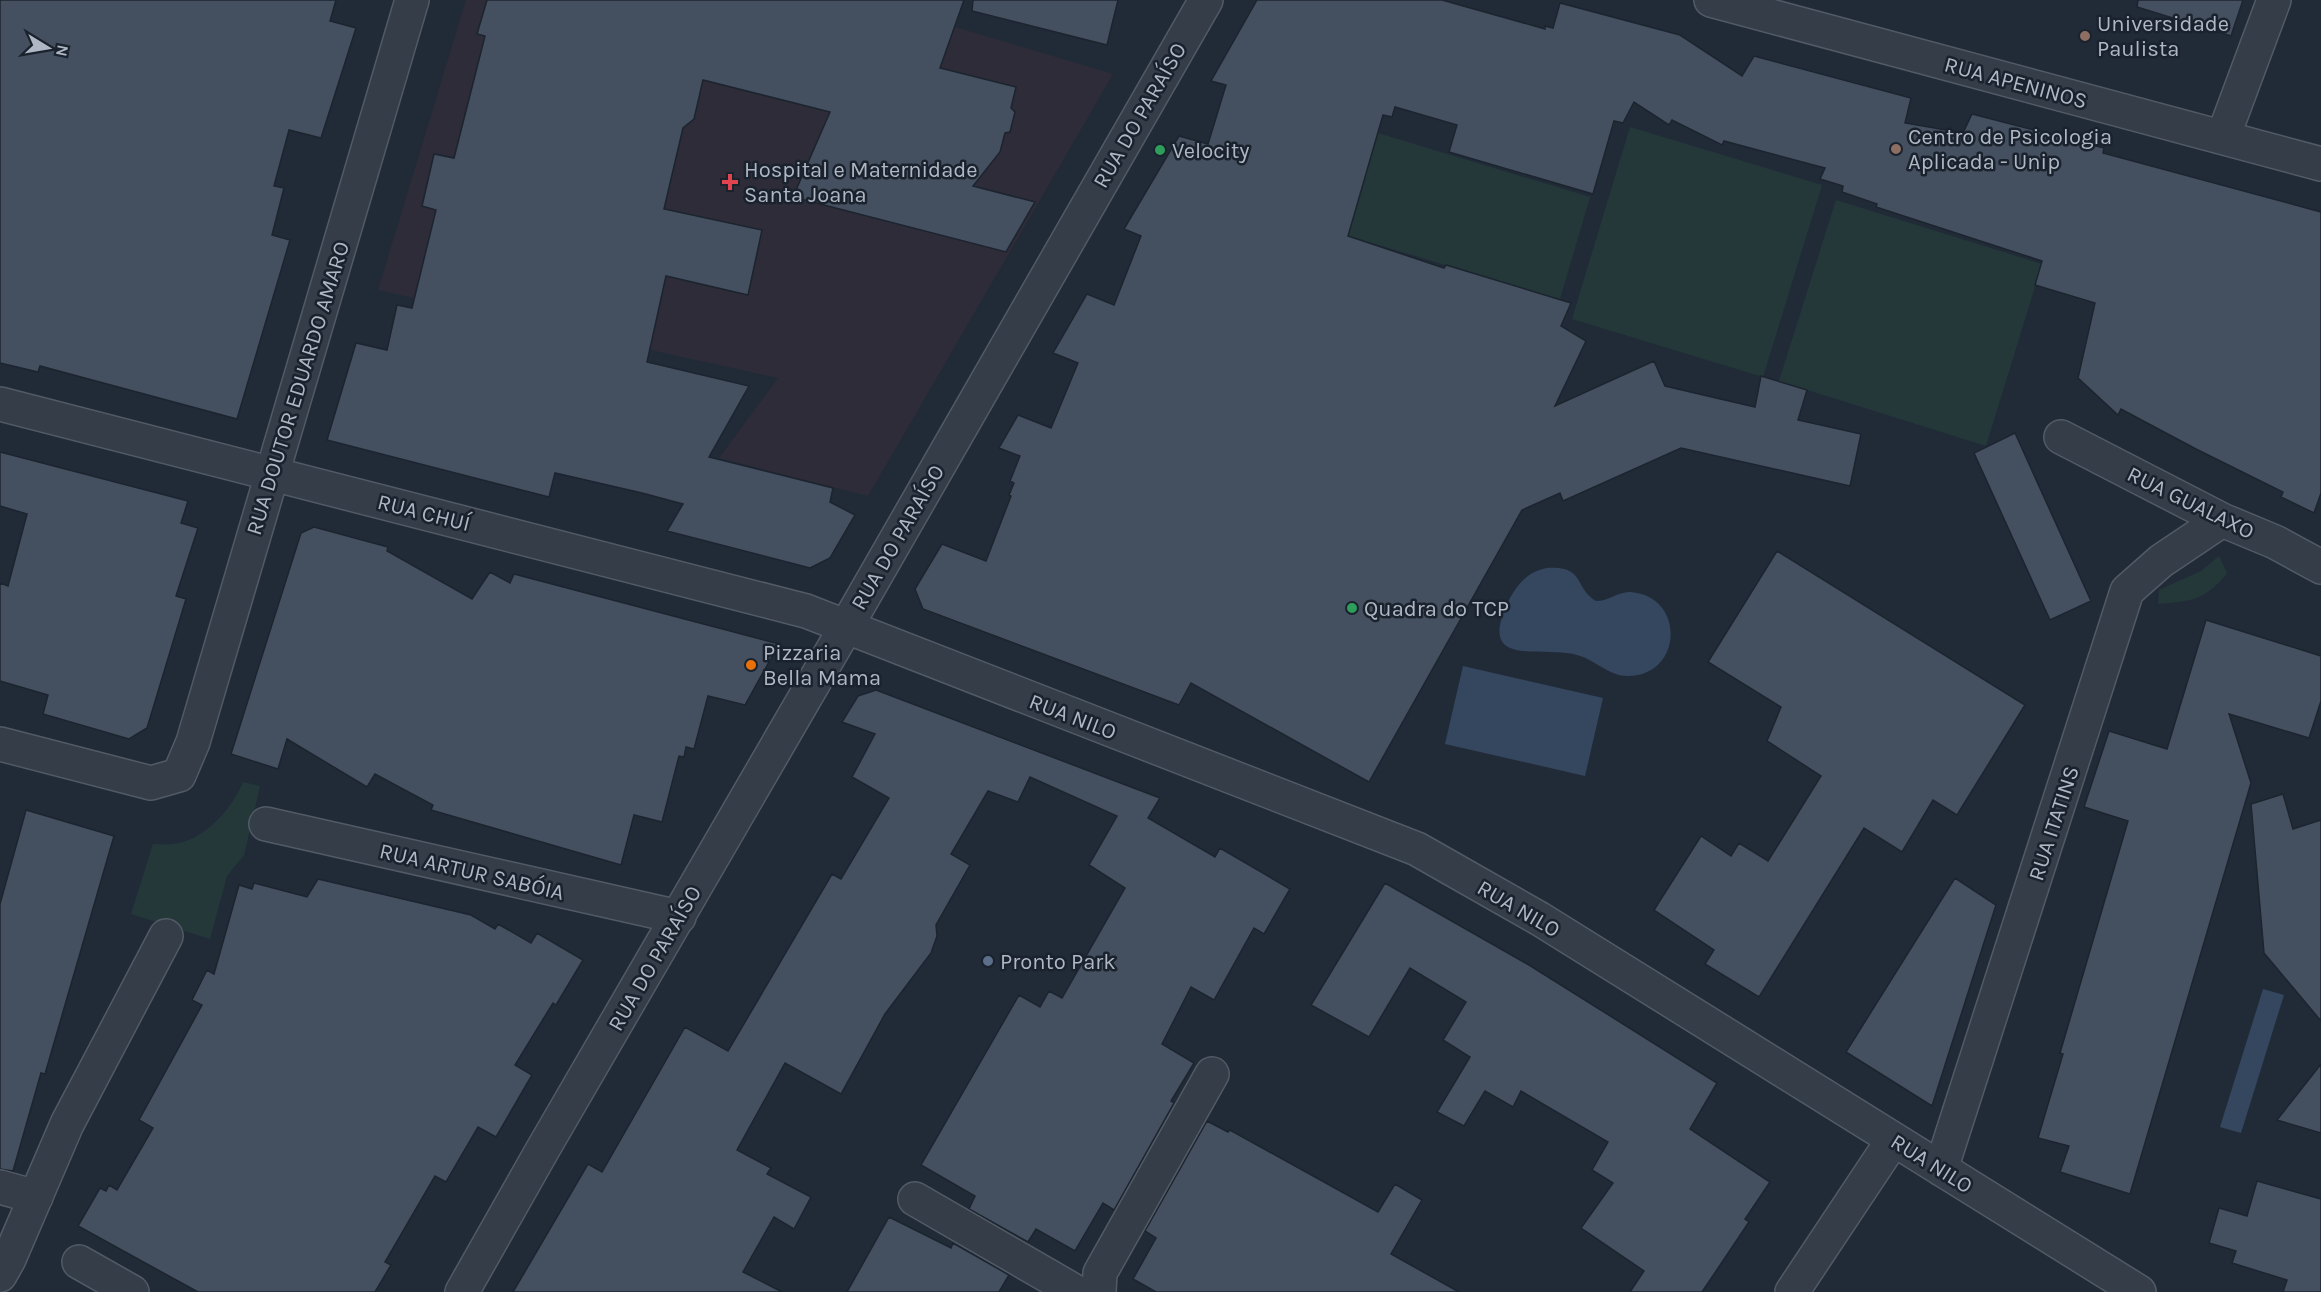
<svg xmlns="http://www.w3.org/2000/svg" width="2321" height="1292" font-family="Karla,sans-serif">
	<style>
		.medical { fill: #2e2c39 }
		.green { fill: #24383a }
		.water { fill: #35465f }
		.building { fill: #445060; stroke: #1c242f; stroke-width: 1.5 }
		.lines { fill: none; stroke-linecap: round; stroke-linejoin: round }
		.minor-casing { stroke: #525a66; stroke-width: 36 }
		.minor { stroke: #343d48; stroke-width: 33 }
		.education-dot { fill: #8d6e63; stroke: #1a222d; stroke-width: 2 }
		.leisure-dot { fill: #2e9e5b; stroke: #1a222d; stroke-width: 2 }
		.health-dot { fill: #e0444e; stroke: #1a222d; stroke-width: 2 }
		.food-dot { fill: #e8710a; stroke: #1a222d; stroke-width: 2 }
		.service-dot { fill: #5c6f8a; stroke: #1a222d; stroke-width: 2 }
		.labels { text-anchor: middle; stroke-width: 5; stroke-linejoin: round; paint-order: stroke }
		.poi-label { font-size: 22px; fill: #afb7c5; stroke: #1a222d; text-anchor: start }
		.street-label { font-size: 22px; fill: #afb7c5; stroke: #1a222d }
	</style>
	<rect width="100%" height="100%" fill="#212b38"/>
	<path class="medical" d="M466,0H865L1113,74L868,496L719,458L778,378L378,290Z"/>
	<path class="green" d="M1630,127L1822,185L1763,377L1572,319Z
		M1378,133L1590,197L1560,299L1348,236Z
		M1836,200L2042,264L1986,446L1779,381Z
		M2219,556L2227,573C2205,601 2191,601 2158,604L2159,590L2201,571Z
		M243,782L260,786L244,855L227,876L210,939L131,914L153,844C160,844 167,845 173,844C204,841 232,809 243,782Z"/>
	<path class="water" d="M1547,568C1585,565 1574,588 1596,601C1609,601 1619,591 1631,592C1687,597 1682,677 1627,676C1609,676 1594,659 1577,655C1539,645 1474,670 1510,598C1519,582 1528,572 1547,568Z
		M1463,666L1603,698L1585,776L1445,744Z
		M2263,989L2284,995L2241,1133L2220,1127Z"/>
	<path class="building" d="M0,0H336L330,21L356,28L321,138L289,130L274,186L284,188L272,235L290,240L237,419L40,366L38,372L0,363Z
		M487,0H964L940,68L1016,87L1011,108L1015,112L1010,132L1005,133L1000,152L973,186L1035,202L1006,252L793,197L830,112L703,80L694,119L683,128L664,209L762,230L748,295L666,276L647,362L749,386L709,457L833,488L830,502L855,515L830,558L810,568L667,531L683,504L642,493L555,473L549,497L327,440L356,343L387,350L397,305L412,308L436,210L422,206L434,154L454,158L485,36L477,34Z
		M973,0H1118L1107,45L972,11Z
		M1257,0H1442L1545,29V26L1553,28L1560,3L1680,35L1742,76L1754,56L1911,98L1905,123L1963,133L1972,114L2104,148L2103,153L2321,212V493L2314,513L2281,497L2283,492L2196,449L2121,409L2118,415L2078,378L2095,303L2035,285L2042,261L1876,207L1877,204L1842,192L1843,186L1820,179L1825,168L1724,141L1722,145L1672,120L1669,125L1634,102L1623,123L1614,121L1593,194L1449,152L1457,125L1395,107L1392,117L1383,115L1348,236L1444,268L1446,265L1571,303L1561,326L1586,341L1555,406L1654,361L1665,386L1755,407L1761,376L1807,390L1798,420L1861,434L1850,486L1681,448L1563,501L1560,493L1522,510L1369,782L1191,683L1179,705L923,609L915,589L942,544L986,561L1011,496L1009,495L1014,483L1010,481L1020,456L999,448L1018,415L1051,428L1078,363L1053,353L1087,294L1114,305L1141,236L1124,229L1179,136L1208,144L1226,85L1211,81Z
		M2138,0H2243L2231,36L2137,7Z
		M2015,433L2091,601L2050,620L1974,453Z
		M0,452L188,501L181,523L198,528L176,596L186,599L147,728L129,739L43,714L48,695L0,681V583L8,586L27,514L0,506Z
		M314,527L388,547L387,551L472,599L490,572L510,583L514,574L779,644L745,705L708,696L694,749L686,747L684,757L679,756L662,822L634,815L621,865L431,810L433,805L375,774L367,787L287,739L278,769L231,754L301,533Z
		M1777,551L2025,705L1957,815L1933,800L1902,852L1864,828L1759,997L1705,964L1714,950L1654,910L1701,836L1731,856L1739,843L1768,861L1821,776L1767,741L1781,707L1708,662Z
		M2206,620L2321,656V701L2309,738L2229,714L2251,783L2130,1194L2060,1172L2069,1146L2038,1138L2063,1054L2060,1053L2128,821L2084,807L2109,731L2167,749Z
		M876,690L1160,798L1148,818L1215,857L1220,848L1290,889L1264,934L1254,928L1214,1000L1191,987L1162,1044L1194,1063L1171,1101L1174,1103L1114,1210L1103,1203L1075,1251L1036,1229L1028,1242L969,1209L975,1196L921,1165L1019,995L1040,1007L1049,991L1062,998L1125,888L1089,865L1117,816L1030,777L1018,802L988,791L951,854L970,865L936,925L937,936L931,953L885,1014L841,1094L785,1063L737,1150L771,1168L767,1174L811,1197L794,1229L774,1217L743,1272L782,1292H513L588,1164L602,1172L685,1027L728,1051L832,874L841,879L889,798L852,777L875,734L842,722L858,696Z
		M2283,794L2293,829L2321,820V1021L2264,953L2251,804Z
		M26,810L114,836L45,1074L41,1073L13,1171L0,1169V904Z
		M1955,878L1996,905L1932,1106L1846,1052Z
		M318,879L471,915L495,929L498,924L531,943L537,933L583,960L556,1005L553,1003L515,1065L532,1075L496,1137L478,1127L446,1182L435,1176L385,1262L391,1265L375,1292H198L78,1226L100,1188L106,1191L109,1185L117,1190L153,1128L139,1120L202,1005L192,1000L207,970L214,974L239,885L252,889L254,883L307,897Z
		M1385,883L1529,965L1717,1083L1690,1129L1770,1182L1745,1219L1749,1222L1702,1292H1630L1644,1271L1581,1228L1613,1183L1592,1170L1608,1142L1521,1091L1513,1107L1485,1091L1464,1126L1437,1112L1470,1057L1443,1040L1466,1002L1410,968L1369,1037L1311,1005Z
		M2321,1064V1133L2277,1120Z
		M1207,1121L1228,1132L1230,1130L1378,1212L1395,1184L1422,1200L1391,1254L1459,1292H1156L1133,1279L1156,1238L1145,1231Z
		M2257,1181L2321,1199V1292H2283L2287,1280L2232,1263L2236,1251L2209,1243L2219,1208L2247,1216Z
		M889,1217L951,1248L953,1243L1009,1275L999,1292H847Z"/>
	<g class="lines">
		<defs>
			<path id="minor" d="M1711,0L2321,164
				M2223,137L2274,0
				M0,404L806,611L1417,849L1540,919L2139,1292
				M2061,437L2222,520L2275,542L2321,567
				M0,744L151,783L179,775L193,742L412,0
				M266,824L679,917
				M1941,1169L2127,591L2161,561L2222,520
				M0,1187L36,1197
				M915,1199L1076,1292
				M79,1262L132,1292
				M0,1275L9,1259L67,1124L166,936
				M462,1292L543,1149L846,627L1206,0
				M1099,1292L1100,1273L1212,1074
				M1792,1292L1893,1140"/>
		</defs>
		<use href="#minor" class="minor-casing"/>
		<use href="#minor" class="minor"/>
	</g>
	<g class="education-dot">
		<circle cx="2085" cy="36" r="6"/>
		<circle cx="1896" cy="149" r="6"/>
	</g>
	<g class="leisure-dot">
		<circle cx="1160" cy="150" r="6"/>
		<circle cx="1352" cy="608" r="6"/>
	</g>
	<path class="health-dot" d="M727 173h6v6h6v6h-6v6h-6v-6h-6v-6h6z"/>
	<circle class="food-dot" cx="751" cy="665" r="6"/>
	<circle class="service-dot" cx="988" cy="961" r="6"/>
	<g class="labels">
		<g class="poi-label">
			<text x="2097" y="31">Universidade<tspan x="2097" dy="25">Paulista</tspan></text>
			<text x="1908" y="144">Centro de Psicologia<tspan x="1908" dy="25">Aplicada - Unip</tspan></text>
			<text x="1172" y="158">Velocity</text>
			<text x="744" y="177">Hospital e Maternidade<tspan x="744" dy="25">Santa Joana</tspan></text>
			<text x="1364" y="616">Quadra do TCP</text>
			<text x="763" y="660">Pizzaria<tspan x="763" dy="25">Bella Mama</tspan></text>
			<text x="1000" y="969">Pronto Park</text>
		</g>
		<g class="street-label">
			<text transform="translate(2016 82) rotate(15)" y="8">RUA APENINOS</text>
			<text transform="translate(1139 115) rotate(-60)" y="8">RUA DO PARAÍSO</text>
			<text transform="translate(297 388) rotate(-73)" y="8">RUA DOUTOR EDUARDO AMARO</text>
			<text transform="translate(2191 502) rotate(26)" y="8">RUA GUALAXO</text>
			<text transform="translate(424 512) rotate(14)" y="8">RUA CHUÍ</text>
			<text transform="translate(897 537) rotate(-60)" y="8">RUA DO PARAÍSO</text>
			<text transform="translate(1073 716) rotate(21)" y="8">RUA NILO</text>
			<text transform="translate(2053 823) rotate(-72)" y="8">RUA ITATINS</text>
			<text transform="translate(472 871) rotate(13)" y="8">RUA ARTUR SABÓIA</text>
			<text transform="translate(1519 908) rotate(30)" y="8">RUA NILO</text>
			<text transform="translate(654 958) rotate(-60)" y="8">RUA DO PARAÍSO</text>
			<text transform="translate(1932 1163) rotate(32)" y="8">RUA NILO</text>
		</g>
	</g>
	<g transform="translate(48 48) rotate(101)" stroke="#1a222d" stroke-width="4.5" paint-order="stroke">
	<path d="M0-4.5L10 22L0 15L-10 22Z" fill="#afb7c5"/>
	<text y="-9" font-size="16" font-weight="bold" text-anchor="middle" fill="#afb7c5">N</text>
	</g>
</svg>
